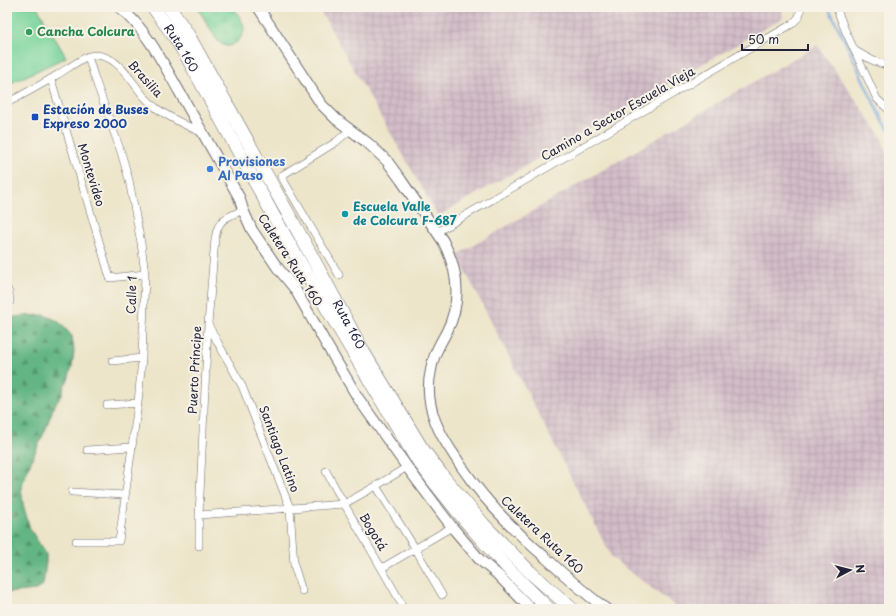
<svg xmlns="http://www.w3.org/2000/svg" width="896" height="616" font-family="'Playpen Sans',sans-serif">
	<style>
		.industrial { fill: url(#industrial-grid) }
		.forest { fill: url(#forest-firs); stroke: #436c5f }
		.wetland { fill: url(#wetland-marsh); stroke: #4e7c6b }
		.garden { fill: #7bd59b; stroke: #4e7c6b }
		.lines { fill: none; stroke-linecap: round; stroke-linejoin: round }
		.stream { stroke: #73a7e0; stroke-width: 2.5 }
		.street-casing { stroke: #69666d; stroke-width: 8 }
		.secondary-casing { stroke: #69666d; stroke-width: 12 }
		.highway-casing { stroke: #69666d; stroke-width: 14 }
		.street { stroke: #fff; stroke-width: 7 }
		.secondary { stroke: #fff; stroke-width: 10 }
		.highway { stroke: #fff; stroke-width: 13 }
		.leisure-dot { fill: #2e9e5b; stroke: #f7f3e8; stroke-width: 1.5 }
		.transit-dot { fill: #1a4fb4; stroke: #f7f3e8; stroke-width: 1.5 }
		.shop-dot { fill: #3f7fe0; stroke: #f7f3e8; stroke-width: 1.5 }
		.culture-dot { fill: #0f9aa8; stroke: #f7f3e8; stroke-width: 1.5 }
		.labels { text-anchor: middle; stroke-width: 4; stroke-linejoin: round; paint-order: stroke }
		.leisure-label { font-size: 12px; font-weight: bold; fill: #27864d; stroke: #f7f3e8; text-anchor: start }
		.street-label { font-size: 12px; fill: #22223b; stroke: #f7f3e8 }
		.transit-label { font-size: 12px; font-weight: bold; fill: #164399; stroke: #f7f3e8; text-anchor: start }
		.shop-label { font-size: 12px; font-weight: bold; fill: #366cbe; stroke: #f7f3e8; text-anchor: start }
		.culture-label { font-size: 12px; font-weight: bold; fill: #0d838f; stroke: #f7f3e8; text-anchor: start }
	</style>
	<defs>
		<pattern id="industrial-grid" width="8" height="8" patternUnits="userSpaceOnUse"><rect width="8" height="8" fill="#d2bdc7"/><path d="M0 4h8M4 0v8" fill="none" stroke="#b4a2ac"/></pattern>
		<pattern id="forest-firs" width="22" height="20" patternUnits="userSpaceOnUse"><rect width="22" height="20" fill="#64b683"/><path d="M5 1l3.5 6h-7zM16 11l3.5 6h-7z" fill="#52946c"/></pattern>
		<pattern id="wetland-marsh" width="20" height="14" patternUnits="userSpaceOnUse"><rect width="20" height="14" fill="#7bd59b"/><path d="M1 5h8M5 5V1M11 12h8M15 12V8" fill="none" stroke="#6ab786"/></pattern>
	</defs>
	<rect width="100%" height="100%" fill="#f7f3e8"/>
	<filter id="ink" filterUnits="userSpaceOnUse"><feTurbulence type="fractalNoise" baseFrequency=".025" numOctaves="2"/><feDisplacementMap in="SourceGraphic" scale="8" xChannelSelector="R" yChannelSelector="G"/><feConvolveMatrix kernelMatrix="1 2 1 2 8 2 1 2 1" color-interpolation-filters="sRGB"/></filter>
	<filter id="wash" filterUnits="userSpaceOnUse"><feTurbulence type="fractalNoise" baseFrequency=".012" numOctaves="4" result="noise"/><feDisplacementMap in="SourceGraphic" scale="16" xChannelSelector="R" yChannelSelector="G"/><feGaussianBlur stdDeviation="0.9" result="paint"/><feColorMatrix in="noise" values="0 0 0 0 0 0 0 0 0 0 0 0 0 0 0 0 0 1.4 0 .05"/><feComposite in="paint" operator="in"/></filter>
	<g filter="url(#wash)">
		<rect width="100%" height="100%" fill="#ede5c9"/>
		<path class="industrial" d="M318,7H782L783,18L438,216Z
			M817,45L881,136L889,159V609H679L612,558L457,255Z"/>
		<path class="forest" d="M44,315L58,321L72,336L74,351L72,366L68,380L64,386L62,395L54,406L44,433L31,461L29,467L21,487L23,504L30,529L46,554V562L43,585L36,590L7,593V318L22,316Z"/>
		<path class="wetland" d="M197,7H233C237,14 244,21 244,29C244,36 235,46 228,46C223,46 220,43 217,40Z"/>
		<path class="garden" d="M7,7H37L66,57L7,85Z"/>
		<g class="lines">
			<path class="stream" d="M828,7L844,39L879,114L889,130"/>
		</g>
	</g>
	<g filter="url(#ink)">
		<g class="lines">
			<defs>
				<path id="street" d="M836,7L845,30L877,99L889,110
					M854,50C865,56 876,64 889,65
					M51,79L110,278L145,274
					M7,103C24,94 41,85 57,75C64,71 82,58 89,56C114,50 129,78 142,94C146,99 151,103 155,107C169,118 187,126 203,133
					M437,232L792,24L799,17L801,7
					M339,275L281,176L336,142L350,130
					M7,288L9,293L10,302L7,303
					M208,324L218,343L242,386L290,508L294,565L302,591
					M112,361L142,358
					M107,405L138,403
					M87,450L131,447
					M326,471C350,516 377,559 401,603
					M376,486L415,548L442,595
					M72,492L125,495
					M199,515L344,504L376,486L407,467
					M76,541H119L138,403L142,358L145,274L141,243L129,180L121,152L94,76L88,56
					M199,546V515L208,324L215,239C218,218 226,218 243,210
					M382,568L452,527"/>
				<path id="secondary" d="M119,7C145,27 163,63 179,91C199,126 219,161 239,197L243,210L252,230L277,267L295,289L325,342L358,398L407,467L452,527L480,560L498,575L531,609
					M258,7L321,104L336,119L369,144L387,161L401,180L443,241C458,270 462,301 447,331C440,344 433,355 431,370C427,387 429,406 436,423C440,433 446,443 452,452C478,494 509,526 546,558C565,576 585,593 606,609"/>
				<g id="highway">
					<path id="s1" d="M153,7L176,39L187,57L272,213L306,273L414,455C454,510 499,562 549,609"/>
					<path id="s2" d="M169,7L187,33L304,242L364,353L421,447L441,474L484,525L530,572L572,609"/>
				</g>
			</defs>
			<use href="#street" class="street-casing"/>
			<use href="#secondary" class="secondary-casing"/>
			<use href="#highway" class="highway-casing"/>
			<use href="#street" class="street"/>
			<use href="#secondary" class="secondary"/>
			<use href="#highway" class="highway"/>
		</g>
	</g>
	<circle class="leisure-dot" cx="29" cy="32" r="4"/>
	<rect class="transit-dot" x="31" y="113" width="8" height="8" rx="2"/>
	<circle class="shop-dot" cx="210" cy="169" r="4"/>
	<circle class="culture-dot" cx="345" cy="214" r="4"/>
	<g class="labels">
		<g class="leisure-label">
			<text x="37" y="36">Cancha Colcura</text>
		</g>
		<g class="street-label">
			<text dy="4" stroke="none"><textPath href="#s1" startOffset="50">Ruta 160</textPath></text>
			<text transform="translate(145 79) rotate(48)" y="4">Brasilia</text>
			<text transform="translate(618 114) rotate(-30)" y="4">Camino a Sector Escuela Vieja</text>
			<text transform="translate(91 175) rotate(73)" y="4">Montevideo</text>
			<text transform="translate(290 260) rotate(57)" y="4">Caletera Ruta 160</text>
			<text transform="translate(132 295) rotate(-88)" y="4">Calle 1</text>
			<text dy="4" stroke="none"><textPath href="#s2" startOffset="365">Ruta 160</textPath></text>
			<text transform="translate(195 370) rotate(-87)" y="4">Puerto Príncipe</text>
			<text transform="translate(279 449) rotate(69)" y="4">Santiago Latino</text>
			<text transform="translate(373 532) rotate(59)" y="4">Bogotá</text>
			<text transform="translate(542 535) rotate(43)" y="4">Caletera Ruta 160</text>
		</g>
		<g class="transit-label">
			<text x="43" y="114">Estación de Buses<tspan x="43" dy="14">Expreso 2000</tspan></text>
		</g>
		<g class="shop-label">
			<text x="218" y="166">Provisiones<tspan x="218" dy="14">Al Paso</tspan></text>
		</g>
		<g class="culture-label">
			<text x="353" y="211">Escuela Valle<tspan x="353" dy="14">de Colcura F-687</tspan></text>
		</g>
	</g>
	<rect width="896" height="616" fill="none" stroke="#f7f3e8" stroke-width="24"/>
	<g transform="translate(850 570) rotate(83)" stroke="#f7f3e8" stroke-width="3" paint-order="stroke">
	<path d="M0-3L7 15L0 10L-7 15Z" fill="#22223b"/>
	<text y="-6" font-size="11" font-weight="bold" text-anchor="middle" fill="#22223b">N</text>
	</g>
	<path d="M742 44v6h66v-6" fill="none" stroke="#22223b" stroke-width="2"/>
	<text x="748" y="44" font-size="12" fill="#22223b" stroke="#f7f3e8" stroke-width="3" paint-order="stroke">50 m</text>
</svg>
